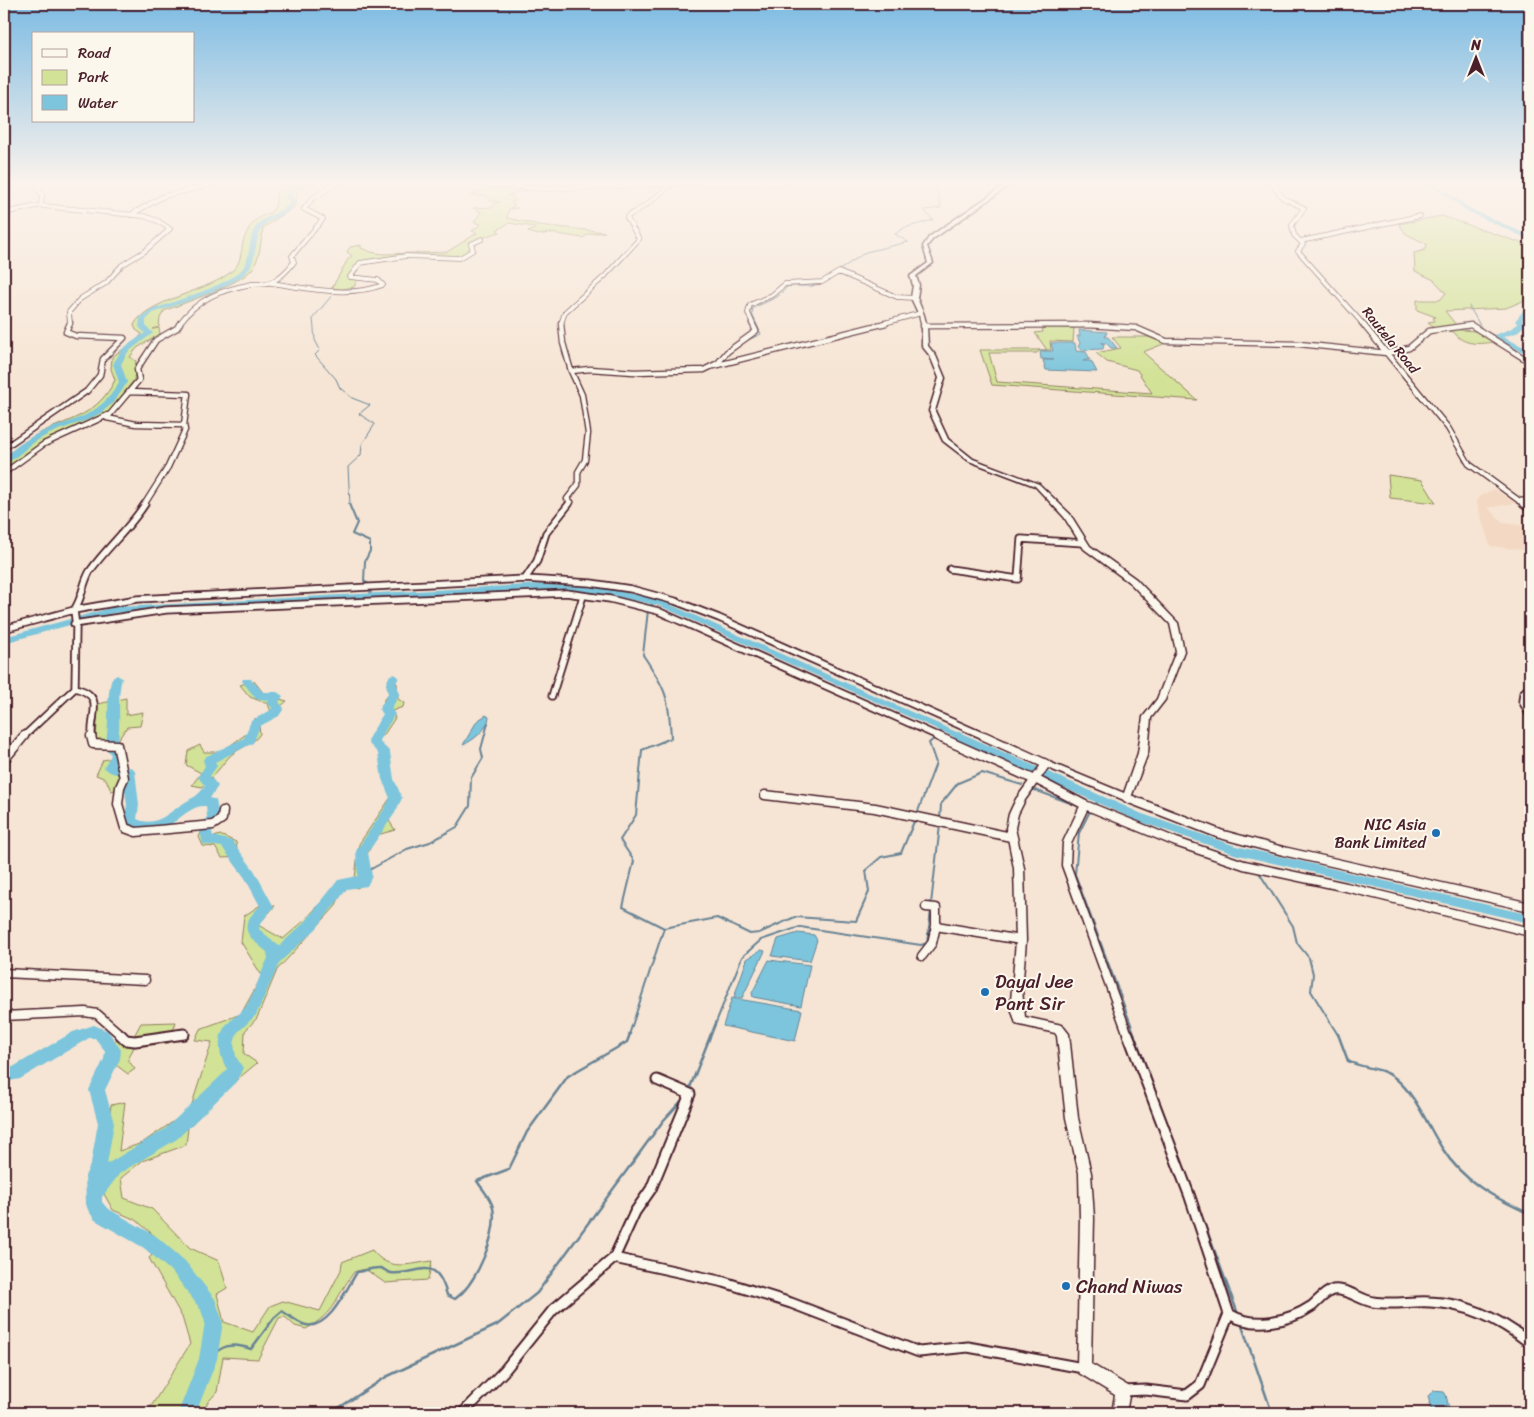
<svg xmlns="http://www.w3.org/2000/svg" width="1534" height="1417" font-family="Sriracha,sans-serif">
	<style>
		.built { fill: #f3d9c3 }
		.green { fill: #d2e296; stroke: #8e8060 }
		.water { fill: #7cc5dc; stroke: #688395 }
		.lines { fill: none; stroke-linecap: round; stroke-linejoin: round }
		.stream-far2 { stroke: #688395; stroke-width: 1 }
		.stream-far1 { stroke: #688395; stroke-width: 2 }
		.stream { stroke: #688395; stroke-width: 2.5 }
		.canal-far1 { stroke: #7cc5dc; stroke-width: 5.5 }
		.canal { stroke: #7cc5dc; stroke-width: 8 }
		.river { fill: #7cc5dc; fill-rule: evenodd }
		.street-far4-casing { stroke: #4a1f2b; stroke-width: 5.5 }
		.street-far3-casing { stroke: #4a1f2b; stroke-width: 7 }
		.street-far2-casing { stroke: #4a1f2b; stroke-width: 9 }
		.street-far1-casing { stroke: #4a1f2b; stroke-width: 11 }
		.street-casing { stroke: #4a1f2b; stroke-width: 13 }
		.secondary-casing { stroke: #4a1f2b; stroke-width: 3 }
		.street-far4 { stroke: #fbf7ec; stroke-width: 4 }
		.street-far3 { stroke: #fbf7ec; stroke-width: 4.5 }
		.street-far2 { stroke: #fbf7ec; stroke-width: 5.5 }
		.street-far1 { stroke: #fbf7ec; stroke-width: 8 }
		.street { stroke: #fbf7ec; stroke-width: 9 }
		.secondary { fill: #fbf7ec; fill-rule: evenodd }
		.poi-dot { fill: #1f6fb2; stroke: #fbf7ec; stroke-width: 2 }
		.labels { text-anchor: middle; stroke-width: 4; stroke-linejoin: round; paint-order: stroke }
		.far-street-label { font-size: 14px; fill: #4a1f2b; stroke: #fbf7ec }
		.poi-label { font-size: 16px; fill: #4a1f2b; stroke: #fbf7ec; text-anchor: end }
		.near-poi-label { font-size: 19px; fill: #4a1f2b; stroke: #fbf7ec; text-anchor: start }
	</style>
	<rect width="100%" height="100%" fill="#f6e5d4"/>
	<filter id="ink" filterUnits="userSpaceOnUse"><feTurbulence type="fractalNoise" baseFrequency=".02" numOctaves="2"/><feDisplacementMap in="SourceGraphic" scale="10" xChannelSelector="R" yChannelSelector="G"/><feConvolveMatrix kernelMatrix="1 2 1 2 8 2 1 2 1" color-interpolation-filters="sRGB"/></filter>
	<g filter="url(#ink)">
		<path class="built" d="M1494,489L1516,503L1488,508L1503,522L1530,527V551L1490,546L1476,501L1480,496Z"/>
		<path class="green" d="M294,183H314C292,192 300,187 294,207L263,228C261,241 260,259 252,269C241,284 183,303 164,311L160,318L159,327L153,329L159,328L160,334L137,348L130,357L136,361L134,380L109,412L62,434L4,471V458C16,448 27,439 42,432C73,418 98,414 115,380L111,369L112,357C121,350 137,342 142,334L136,330L134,325C147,299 210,292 233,270C241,263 241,252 243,242C246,233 251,222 260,217C264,215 270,214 273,210C278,204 274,196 278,189Z
			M515,183H558L550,186L562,190L532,189L507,195L514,197L516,201L511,202L515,205L510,208H518L509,209L507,218L539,225L605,232L589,234L583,238L550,233L538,235L528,232L535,229L534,227L509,223L497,230L500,232C487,236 481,237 470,246L472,249L460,257L403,255L359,262L349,277L358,278L354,287L342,289L332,288L348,259L352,256L347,252L350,247L361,245V248L371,252L383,254L447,252L477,233L472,231L481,224L474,222L481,212L473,208L493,207L495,203L500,202L490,201L488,196L471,195L490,187L511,188Z
			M1442,216L1530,246V298L1506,308L1445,311L1460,330L1476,331L1495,342C1480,344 1463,346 1454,332L1441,330L1434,332L1428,329L1433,326L1428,322L1435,321L1433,318L1436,317L1417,310V300H1440L1446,293L1434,280L1415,271L1414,253L1425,250L1427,244L1406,234L1399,224Z
			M1042,327L1074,328L1073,342L1050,341L1051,350H1039L1037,353H989L997,382L1152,393L1137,370L1107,362L1096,353L1121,348L1112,337H1149L1166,343L1143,352L1197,400L992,385L980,350H1047L1035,333L1043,332Z
			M1388,475L1422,480L1436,503L1390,498Z
			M254,681L265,695L287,701L280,707L281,712L259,726L260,734C252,746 237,748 228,758C220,768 212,778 202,787L192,785L201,773L186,765L188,751L200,745L204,752H221L249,732L254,719L265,717L271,712L268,704L250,697L240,685Z
			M397,683L398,699L404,703L403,707L392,711L395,718L383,736L374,735L386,715L383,708L384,699L389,695L387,684Z
			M126,698V715L143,712L140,726L127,727L118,740H96L98,704Z
			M118,757L122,778L115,790L111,791L106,779L96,775L103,760Z
			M396,785C399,799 399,808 388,819L395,830L377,835L366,856V883L357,888L347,885L342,892L335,907L277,970L257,1018L245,1031L244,1054L257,1063L227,1088L188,1128L186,1145L142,1161L121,1178L124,1198L152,1209L190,1248L219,1261L227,1288L217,1294L224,1322L253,1332L270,1306L283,1301L320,1311L341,1270L342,1262L372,1250C389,1272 408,1264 432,1261L428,1280L385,1283L365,1269L354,1272C335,1298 336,1312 306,1329L295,1326L285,1317L279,1318L258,1359L223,1357L217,1392L207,1403L206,1413H147L190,1344L182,1317L149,1258L164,1244L136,1220L113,1210L104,1194L103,1165L111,1105L125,1102L119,1151L142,1143L190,1110L212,1042L195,1040L200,1029L241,1014L262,976L241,942L244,916L265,902L275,906L258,925L283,939L305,920L340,882L355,878L359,844L391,797L390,787Z
			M210,828L211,838L220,835L236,842L238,857L222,858L215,847L203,846L199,837L202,830Z
			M176,1022L169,1043L134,1047L128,1060L135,1069L128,1074L116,1065L119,1051L113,1042L119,1038L134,1036L141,1023Z"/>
		<path class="water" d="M1079,330L1107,332L1105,337H1108L1117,348H1111L1106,343H1101L1104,344L1103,349L1082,350L1078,347L1080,343L1077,336H1080Z
			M1051,343H1075L1076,351L1086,352L1090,359L1083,361H1091L1097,372L1046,370L1043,360H1054L1041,359L1040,351H1053Z
			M486,715L489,717C488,729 474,740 463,745L477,721Z
			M798,933L814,935L817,940L810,961L772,956L778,939Z
			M761,950L765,951L742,998L734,997L747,959Z
			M769,960L810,965L801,1006L753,997L752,993Z
			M732,998L802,1010L795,1041L723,1026Z
			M1433,1391L1444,1392L1446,1395L1450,1413H1432L1428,1396Z"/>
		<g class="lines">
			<path class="stream-far2" d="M664,193L674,185
				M908,242L895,234L904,228L933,220L924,210L941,208L936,186L939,183
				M838,271L866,252L908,242
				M334,293L313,318L315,340L320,350L315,355L336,379L340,388L352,398L370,405L359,414L375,424L362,444L361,455L348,467L350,505
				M1469,306L1482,329L1497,337
				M744,342L761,334L752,314L753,308L777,297L788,286H812L834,277"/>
			<path class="stream-far1" d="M349,504L357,523L352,534L370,542V551L365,561L364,581L371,585
				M370,595L371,591
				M650,607L654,602
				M648,610L643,655C666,689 669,697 671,738L642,750L636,815L620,840L634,861L623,907L664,928
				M939,733L944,729
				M1032,789L1081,807
				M1094,806L1099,799
				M1090,811L1079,833L1075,874L1135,1035
				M917,814L936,763L929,743L936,737
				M940,820L941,804L958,783L982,773L1022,785
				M1258,871L1293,926L1297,943L1309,958L1313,974L1311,991L1338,1035
				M364,873L407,849L430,842L457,827L470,806L471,778L483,758L481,749L488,723
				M931,904L940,825
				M629,1035L664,928L717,918L750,934L759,933L795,917L856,921L869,892L866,870L881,857L901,853L915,819
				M711,1035L742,957L761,940L800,927L921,945L927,943L931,910"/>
			<path class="stream" d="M1134,1034L1238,1314
				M1338,1034L1348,1061C1363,1069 1382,1067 1395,1078C1417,1096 1427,1125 1442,1148C1463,1182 1495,1198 1530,1214
				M689,1090L711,1034
				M1241,1323L1272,1413
				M208,1359C222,1345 232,1342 251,1349L274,1318L282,1311C289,1315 297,1323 306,1325C329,1330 347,1288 357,1272C364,1271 374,1267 381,1268C384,1269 388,1273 391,1273C420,1276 435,1252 447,1295L455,1299C476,1284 498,1234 493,1208C491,1198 482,1189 477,1181L509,1169L527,1132L568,1076L627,1042L630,1034
				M331,1413L386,1377L497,1325L537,1293L663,1121L683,1099"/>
			<path class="canal-far1" d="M4,640L114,610L539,587L604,591L660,603L961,737"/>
			<path class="canal" d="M958,736L1139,817L1235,850L1530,919"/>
			<path class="river" d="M308,183H316L297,189L291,195L296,203L286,213L268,222L262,228C254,241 257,257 249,269C237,287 175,305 153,313L146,320V326L153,333L128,352L121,364L127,382C103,427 76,418 38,440C27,446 14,461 4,464V458C14,448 26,439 39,433C73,419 100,417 119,382L113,364L122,349L145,333L139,327L140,318L149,311C170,302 231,285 243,268C252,255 247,236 258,224C267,215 281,213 290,203L285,195L293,187Z
				M1428,183H1434L1471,209L1530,236V240L1467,211Z
				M1530,310V314H1527L1522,320L1527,324L1525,325L1516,333L1503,337L1530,350V355L1494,339V335L1510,329L1518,324L1515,321L1523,311Z
				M394,674L399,677L396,683L400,694L391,709L395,714L381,737L380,742L390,752L394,779L402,798L395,813L368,852L372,876L367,886L347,889L316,929L280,962L256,1015L237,1033L234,1044L236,1057L243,1068L236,1082L177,1139L120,1173L102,1197V1202L107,1208L156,1236L185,1261L215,1299L223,1322L217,1359L196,1413H178L199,1359L205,1322L201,1310L173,1273L144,1248L95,1220L88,1210L86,1204L85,1176L91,1163L98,1123L89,1090L104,1059L105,1051L95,1038H89L20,1079L4,1082V1068L13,1067L73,1032L94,1025L108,1031L121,1050L120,1059L105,1090L114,1123L107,1164L165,1129L225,1072L227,1069C219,1056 216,1037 227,1024C233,1018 242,1013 247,1005C255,990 261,973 268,958L267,952C246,935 237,928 260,906L245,878L222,847L203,844L199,827L207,817L206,806C183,804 172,839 137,829C131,828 127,826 124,821L127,805L123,775C117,775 107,772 104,767L111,755L105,746C111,723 105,700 112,678L117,675L122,678C116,700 122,723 117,746L123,755L117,765L133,768L135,771L139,805L137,819C156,828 169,812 184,803C195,796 196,798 205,786L198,777L205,766L203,760L205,757L244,738L251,721L271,710L272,708L267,702L269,700L256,699L242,681L243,679H251L263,692H277L283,696L279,702L284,708L279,716L260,726L253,743L215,762L217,766L210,776L218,786L210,798L216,800L219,818L211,828L213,836L232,841L254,870L274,907L260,924L259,929L279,946L306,921L338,880L358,876L356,851L385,808L390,798L382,779L378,753L368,743L369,737L383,714L379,709L388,694L386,683L390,675Z"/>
			<defs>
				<path id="street-far4" d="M44,183L37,188L42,195L41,205L43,206L144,216L158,221L170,229L145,251L122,265L106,283L80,299L69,312L70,324
					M469,183L545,189L699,183H782
					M1272,183L1283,198L1304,208L1292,225L1294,235L1303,244L1298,251L1363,324
					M4,213L41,205
					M130,215L164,196L217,183
					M1301,241L1420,216
					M271,283C307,288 348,298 383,285L378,280L350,277L360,263L406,256L460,258L473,250L471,244L482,239
					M179,324C198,298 221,290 252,284C258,283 265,285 271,282C281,278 288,270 294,262L292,256L323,219L304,209L312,199L336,183
					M561,324L565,312L605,276L639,239L627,218L628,216L646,205L672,184
					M753,324L748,313L750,305L772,295L785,284L822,282L839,272L897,297L914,298
					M881,324L921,313"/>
				<path id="street-far3" d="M561,323L563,343L571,371
					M1362,323L1448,428L1469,464L1525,505
					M923,326L1088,325L1136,328L1166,341L1299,344L1387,353L1409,348L1429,331L1471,325L1530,362
					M714,366L886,323
					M129,392L188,394L184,425
					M4,448L87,391L100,375L103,359L124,338L76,336L66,332L70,323
					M4,473L44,444L108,415
					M1519,501L1530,500
					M144,505L168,467L185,430L184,425L136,424L107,418L139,380L137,369L156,340L177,328L180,323
					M568,505L571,502L567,499L578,485V472L585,460L588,433L582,395L571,371L590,369L634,372L704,370L718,363L727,352L756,331L752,323"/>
				<path id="street-far2" d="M1523,504L1530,509
					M950,569L1018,579L1021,539L1084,543
					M525,579L537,561L546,533L569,504
					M74,624L166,610L566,593L610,599L658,611L940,737
					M4,629L74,610L137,599L525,579L591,583L631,589L675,601L719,618L986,737
					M1530,687L1523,693L1522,701L1530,716
					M75,688C106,696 90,714 92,737
					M552,696L583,596
					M23,737L75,688L76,627L74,610C83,598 82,584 90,571C107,547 129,529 145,504"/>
				<path id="street-far1" d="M91,736L93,744L117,745L124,778L120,787L118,804L125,828L136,832L213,825L222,819L223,811
					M937,736L1033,779
					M984,736L1046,764
					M4,760L24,736
					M1035,779L1085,805L1176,842L1244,865L1346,887L1530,932
					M765,795L875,808L1011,837
					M1127,798L1220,834L1283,851L1530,907
					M1085,805L1067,843L1066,865L1128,1035
					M926,907L936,908V926L1021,940
					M922,956L932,943L936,926
					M4,973L145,980
					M4,1016L85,1012L97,1014L121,1035
					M175,1035L184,1034"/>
				<path id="street" d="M120,1034L126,1040L135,1041L184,1034
					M614,1258L724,1282L791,1303L919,1352L968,1347L1083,1368
					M1229,1314C1254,1329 1288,1322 1312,1306C1318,1301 1325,1292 1333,1290C1347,1288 1360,1300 1373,1302C1392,1305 1411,1301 1430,1302C1467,1303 1501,1320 1530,1343
					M1123,1391L1146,1390L1187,1395L1200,1385L1229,1314L1190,1197L1128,1034
					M463,1413L504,1371L553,1310L614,1258L635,1212L651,1189L690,1094L657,1080"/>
				<path id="secondary" d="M1008,183H1013L933,239L927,246L933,263L916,276L919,285L917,298L924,315L927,327L928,346L936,356L945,378L935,411L948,439L973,459L1039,484L1070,514L1090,546L1136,579L1178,623L1184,651L1165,700L1151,718L1148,753L1130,800H1124L1048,768L1025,800L1018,814L1015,828L1024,868L1026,941L1022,991L1025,1017L1062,1025L1069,1034L1078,1118L1091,1173L1094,1218L1091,1364L1128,1386L1130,1391L1126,1413H1112L1115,1395L1079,1373L1077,1368L1080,1218L1079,1173L1066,1118L1057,1036L1055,1033L1016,1024L1012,1011L1011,1001L1016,941L1014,868L1006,828L1009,814L1016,799L1043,762H1049L1124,793L1138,753L1143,717L1157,699L1176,651L1170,624L1130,583L1084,549L1064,517L1035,486L969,461L943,441L929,411L939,378L930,356L922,346V327L919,315L911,298L913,285L910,276L928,263L923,246L929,237Z"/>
			</defs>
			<use href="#street-far4" class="street-far4-casing"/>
			<use href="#street-far3" class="street-far3-casing"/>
			<use href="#street-far2" class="street-far2-casing"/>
			<use href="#street-far1" class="street-far1-casing"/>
			<use href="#street" class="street-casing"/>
			<use href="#secondary" class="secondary-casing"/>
			<use href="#street-far4" class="street-far4"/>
			<use href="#street-far3" class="street-far3"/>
			<use href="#street-far2" class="street-far2"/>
			<use href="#street-far1" class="street-far1"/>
			<use href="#street" class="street"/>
			<use href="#secondary" class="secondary"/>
		</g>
	</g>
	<linearGradient id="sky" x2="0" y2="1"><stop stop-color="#7dbbe3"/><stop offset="0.48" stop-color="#fbf3ec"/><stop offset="1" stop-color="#fbf3ec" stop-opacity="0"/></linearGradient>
	<rect width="1534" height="381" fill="url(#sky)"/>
	<g class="poi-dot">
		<circle cx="1436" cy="833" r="5"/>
		<circle cx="985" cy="992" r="5"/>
		<circle cx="1066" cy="1286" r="5"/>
	</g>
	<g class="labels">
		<g class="far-street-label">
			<text transform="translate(1391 340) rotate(51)" y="5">Rautela Road</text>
		</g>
		<g class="poi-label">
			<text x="1426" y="830">NIC Asia<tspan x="1426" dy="18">Bank Limited</tspan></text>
		</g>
		<g class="near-poi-label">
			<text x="995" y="988">Dayal Jee<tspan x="995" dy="22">Pant Sir</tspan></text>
			<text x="1076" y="1293">Chand Niwas</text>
		</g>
	</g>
	<rect width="1534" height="1417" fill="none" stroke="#fbf7ec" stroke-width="20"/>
	<rect x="10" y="10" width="1514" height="1397" fill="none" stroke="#4a1f2b" stroke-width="2" filter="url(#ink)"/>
	<rect x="32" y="32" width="162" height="90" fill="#fbf7ec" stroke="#b4a19f"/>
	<rect x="42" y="49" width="25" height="8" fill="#fbf7ec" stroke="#b4a19f"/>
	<text x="78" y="58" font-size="15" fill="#4a1f2b">Road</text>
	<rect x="42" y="70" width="25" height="15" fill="#d2e296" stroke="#b4a19f"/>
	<text x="78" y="82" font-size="15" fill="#4a1f2b">Park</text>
	<rect x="42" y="95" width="25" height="15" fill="#7cc5dc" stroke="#b4a19f"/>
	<text x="78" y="108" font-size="15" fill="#4a1f2b">Water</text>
	<g transform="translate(1476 58)" stroke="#fbf7ec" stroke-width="4" paint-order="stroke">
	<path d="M0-4L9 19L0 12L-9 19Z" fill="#4a1f2b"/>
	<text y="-8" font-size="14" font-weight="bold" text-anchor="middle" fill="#4a1f2b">N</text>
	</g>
</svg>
